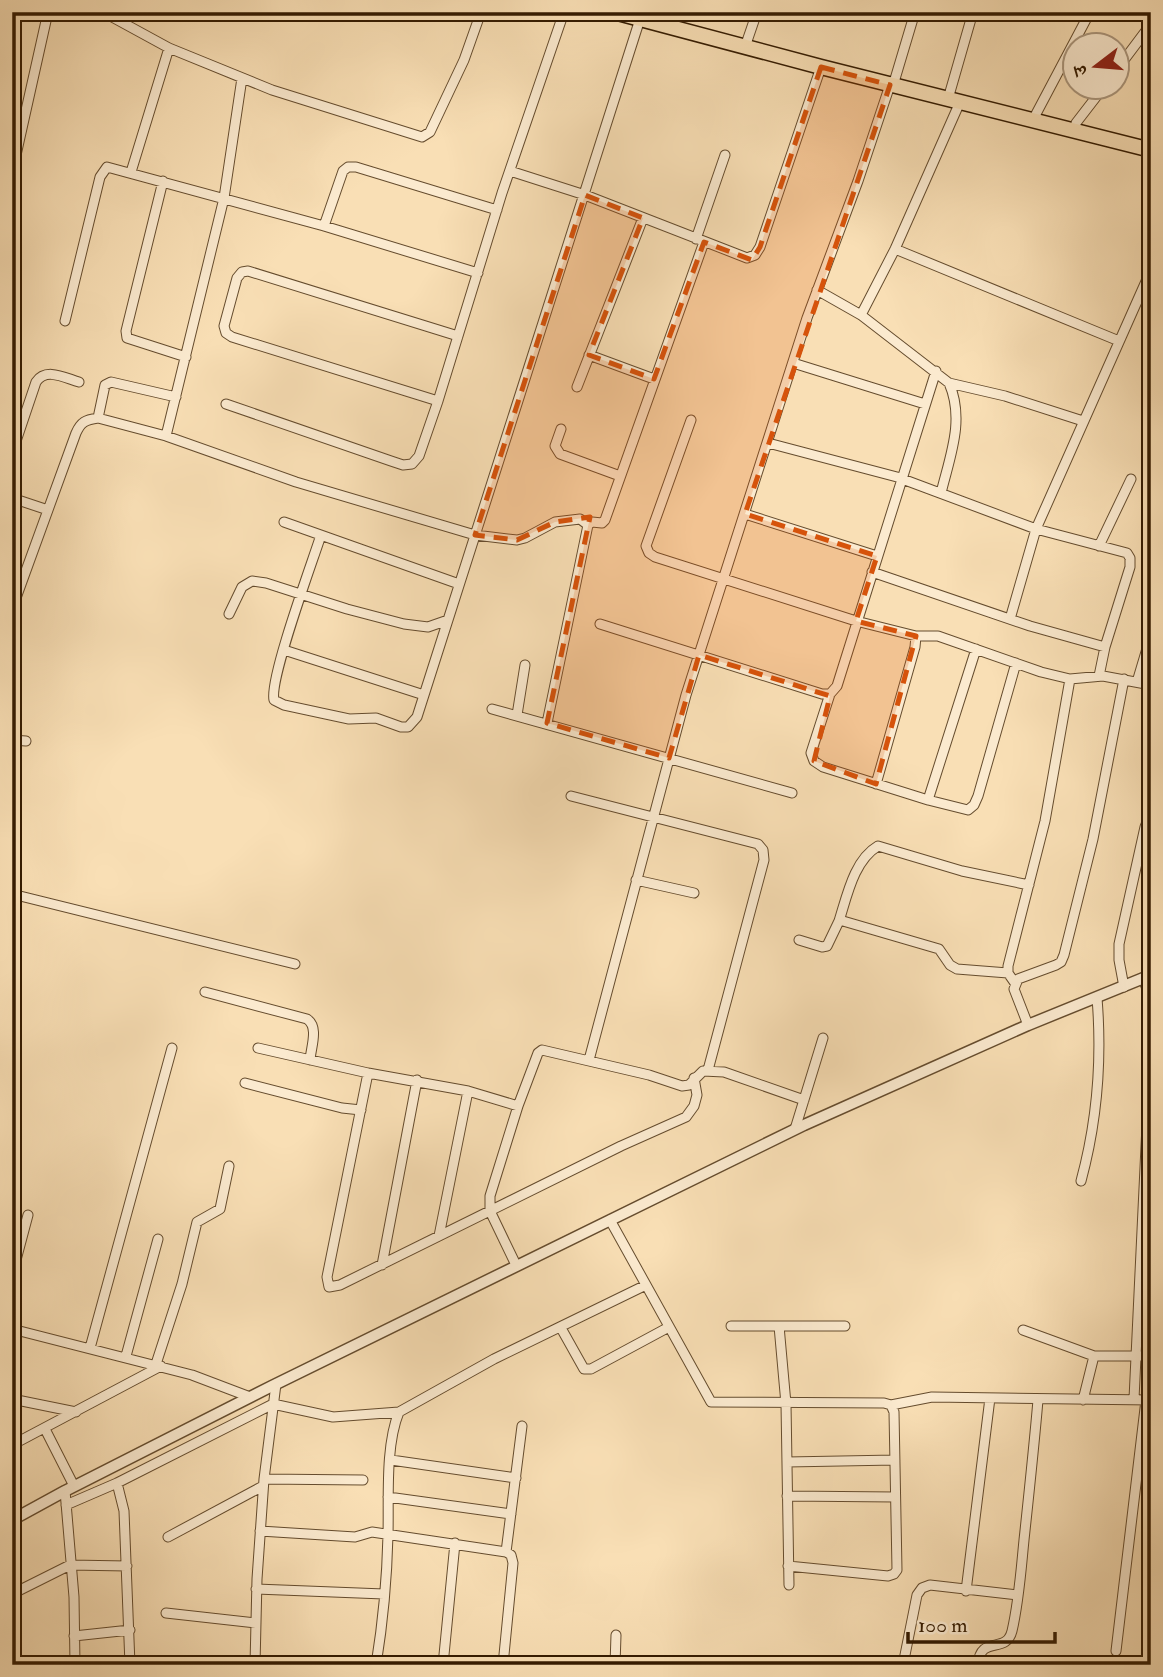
<svg xmlns="http://www.w3.org/2000/svg" width="1163" height="1677" font-family="'IM FELL Double Pica','Noto Serif Devanagari',serif">
	<style>
		.lines { fill: none; stroke-linecap: round; stroke-linejoin: round }
		.minor-casing { stroke: #654c2e; stroke-width: 11 }
		.tertiary-casing { stroke: #654c2e; stroke-width: 13 }
		.primary-casing { stroke: #341b01; stroke-width: 17 }
		.minor { stroke: #fbeacf; stroke-width: 9 }
		.tertiary { stroke: #fbeacf; stroke-width: 10 }
		.primary { stroke: #f9dfb5; stroke-width: 14 }
		.marked { fill: #d6530b; fill-opacity: 0.2; stroke: #d6530b; stroke-width: 5; stroke-dasharray: 14 9; stroke-linejoin: round }
	</style>
	<rect width="100%" height="100%" fill="#f9dfb5"/>
	<filter id="stains"><feTurbulence type="fractalNoise" baseFrequency=".00286" numOctaves="4"/><feColorMatrix values="0 0 0 0 .2 0 0 0 0 .09 0 0 0 0 .02 0 0 0 .5 -.17"/></filter>
	<radialGradient id="worn" r=".72"><stop offset=".6" stop-color="#630" stop-opacity="0"/><stop offset="1" stop-color="#630" stop-opacity=".3"/></radialGradient>
	<g class="lines">
		<defs>
			<path id="minor" d="M103,12L169,48L272,90L422,137L430,132L464,60L481,12
				M745,47L757,12
				M1118,68L1151,24
				M950,92L973,12
				M1036,114L1090,12
				M1076,123L1103,88
				M510,171L585,195L747,258L755,255L760,247L821,67
				M131,172L169,48
				M12,173L48,12
				M163,181L126,331L127,338L186,357
				M324,226L343,171L348,167H356L497,210
				M696,239L725,155
				M895,249L1119,341
				M817,290L861,315L949,383C965,420 950,456 941,493
				M861,315L895,249L960,102
				M65,321L100,177L107,167L324,226L478,273
				M589,355L654,379
				M793,363L925,404
				M949,383L1005,396L1083,421
				M577,387L643,218
				M438,401L232,337L226,333L224,326L237,278L242,272L248,271L458,336
				M226,404L391,461L403,465L412,464L419,456L438,401L502,193L564,12
				M98,418L105,385L111,382L176,397
				M691,420L646,546L649,553L655,557L856,621L916,636H938L1041,672L1070,679L1103,676L1151,685
				M561,429L555,446L560,454L620,476
				M166,436L224,198L242,78
				M768,443L897,477L1036,529L1127,553L1130,558V567L1105,647L1099,676
				M12,453L36,382C46,367 65,378 79,382
				M12,498L48,510
				M745,514L877,556
				M284,522L459,584
				M321,535C312,563 269,679 274,700L284,705L349,719L376,718L401,727H408L417,717L640,19
				M1099,546L1131,479
				M872,572L1030,626L1105,647
				M12,609L76,433C81,422 85,420 98,418L166,436L296,482L475,535L517,540L525,538L555,522L580,519L588,525
				M229,614L242,587L252,581L266,583L347,609L404,624L428,627L448,620
				M1010,619L1036,529L1151,270
				M600,624L822,694H830L837,686L936,371
				M284,650L424,695
				M1137,682L1151,635
				M830,694L811,753L814,761L823,767L928,800L968,810L974,805L978,796L1016,663
				M492,709L792,793
				M517,715L525,665
				M547,723L588,525L592,522L602,523L605,520L704,242
				M12,740L26,741
				M876,784L915,647L916,636
				M571,796L758,844L763,850L764,860L708,1070
				M928,800L976,649
				M636,880L694,893
				M12,894L295,964
				M839,921C847,896 854,860 878,846L962,871L1029,885
				M799,940L822,947L827,946L839,921H843L939,949L950,965L957,969L1008,973
				M1143,978L1150,997L1151,1008
				M1015,983L1008,973V966L1045,821L1070,679
				M1124,987L1119,960V944L1145,827L1151,812
				M205,992L307,1019C319,1027 311,1047 310,1060
				M1028,1025L1014,989L1018,979L1056,965L1061,962L1064,955L1093,839L1124,679
				M258,1048L368,1073L468,1091L518,1106
				M589,1060L686,695L807,318L858,181L890,85L895,79L915,12
				M368,1073L327,1277L329,1287L340,1285L621,1146L686,1117L694,1106L697,1095L694,1078
				M245,1083L342,1108L361,1110
				M795,1129L823,1038
				M1081,1181C1097,1122 1102,1059 1097,998
				M610,1220L711,1402L884,1403L891,1405L894,1412L897,1570L894,1574L888,1576L788,1566
				M439,1236L468,1091
				M382,1265L417,1080
				M516,1265L490,1211V1196L518,1106L538,1053L542,1050L649,1075L682,1086L689,1085L703,1071L724,1072L804,1100
				M12,1275L28,1215
				M1139,1304L1151,1305
				M731,1326H845
				M779,1326L786,1404L789,1585
				M561,1328L584,1369H591L669,1327
				M12,1329L192,1375L250,1397
				M1023,1330L1094,1356H1151
				M90,1348L172,1048
				M126,1356L158,1239
				M156,1364L182,1284L197,1222L220,1209L229,1166
				M12,1399L76,1412
				M1134,1399L1151,1041
				M1083,1400L1094,1356
				M891,1405L932,1397L1151,1400
				M45,1429L74,1486
				M12,1445L161,1366
				M391,1460L516,1478
				M787,1462L895,1460
				M264,1479L363,1480
				M117,1483L124,1511L130,1665
				M65,1491L74,1597L75,1665
				M787,1496L895,1497
				M388,1497L511,1514
				M66,1505L117,1483L273,1404L333,1417L399,1412
				M260,1531L355,1537L372,1532L506,1552L511,1555L513,1563L503,1665
				M168,1537L263,1486
				M506,1552L522,1426
				M256,1589L384,1594
				M966,1591L990,1398
				M12,1594L70,1565L127,1566
				M12,1601L16,1665
				M166,1613L256,1623
				M74,1636L130,1630
				M1116,1651L1146,1400
				M255,1665L257,1579L264,1479L276,1384
				M376,1665C383,1622 387,1578 388,1535C389,1499 385,1446 399,1412L494,1359L646,1285
				M443,1665L455,1543
				M615,1665L616,1635
				M903,1665L917,1595L922,1588L930,1585L1018,1595
				M978,1665C980,1634 1006,1655 1012,1631C1019,1601 1021,1570 1024,1540C1029,1493 1034,1447 1038,1400"/>
			<path id="tertiary" d="M12,1520L65,1491L272,1386L804,1125L1028,1025L1151,975"/>
			<path id="primary" d="M614,12L821,67L1151,150"/>
		</defs>
		<use href="#minor" class="minor-casing"/>
		<use href="#tertiary" class="tertiary-casing"/>
		<use href="#primary" class="primary-casing"/>
		<use href="#minor" class="minor"/>
		<use href="#tertiary" class="tertiary"/>
		<use href="#primary" class="primary"/>
	</g>
	<path class="marked" d="M821,67L890,85L745,514L877,556L856,621L916,636L876,784L814,761L830,696L699,655L669,758L547,723L590,517L555,522L517,540L475,535L585,195L643,218L589,355L654,379L704,242L752,260L760,247Z"/>
	<rect width="1163" height="1677" fill="none" stroke="#f9dfb5" stroke-width="42"/>
	<rect x="14" y="14" width="1135" height="1649" fill="none" stroke="#341b01" stroke-width="3.5"/>
	<rect x="21" y="21" width="1121" height="1635" fill="none" stroke="#341b01" stroke-width="2"/>
	<g transform="translate(1096 66) rotate(254)"><circle r="33" fill="#fbeacf" stroke="#ab977d" stroke-width="2"/>
	<path d="M0-5L12 26L0 18L-12 26Z" fill="#8f2418"/>
	<text y="-10" font-size="19" font-weight="bold" text-anchor="middle" fill="#341b01">उ</text>
	</g>
	<path d="M908 1632v10h147v-10" fill="none" stroke="#341b01" stroke-width="3.5"/>
	<text x="918" y="1632" font-size="21" fill="#341b01" stroke="#fbeacf" stroke-width="5" paint-order="stroke">100 m</text>
	<rect width="100%" height="100%" filter="url(#stains)"/>
	<rect width="100%" height="100%" fill="url(#worn)"/>
</svg>
